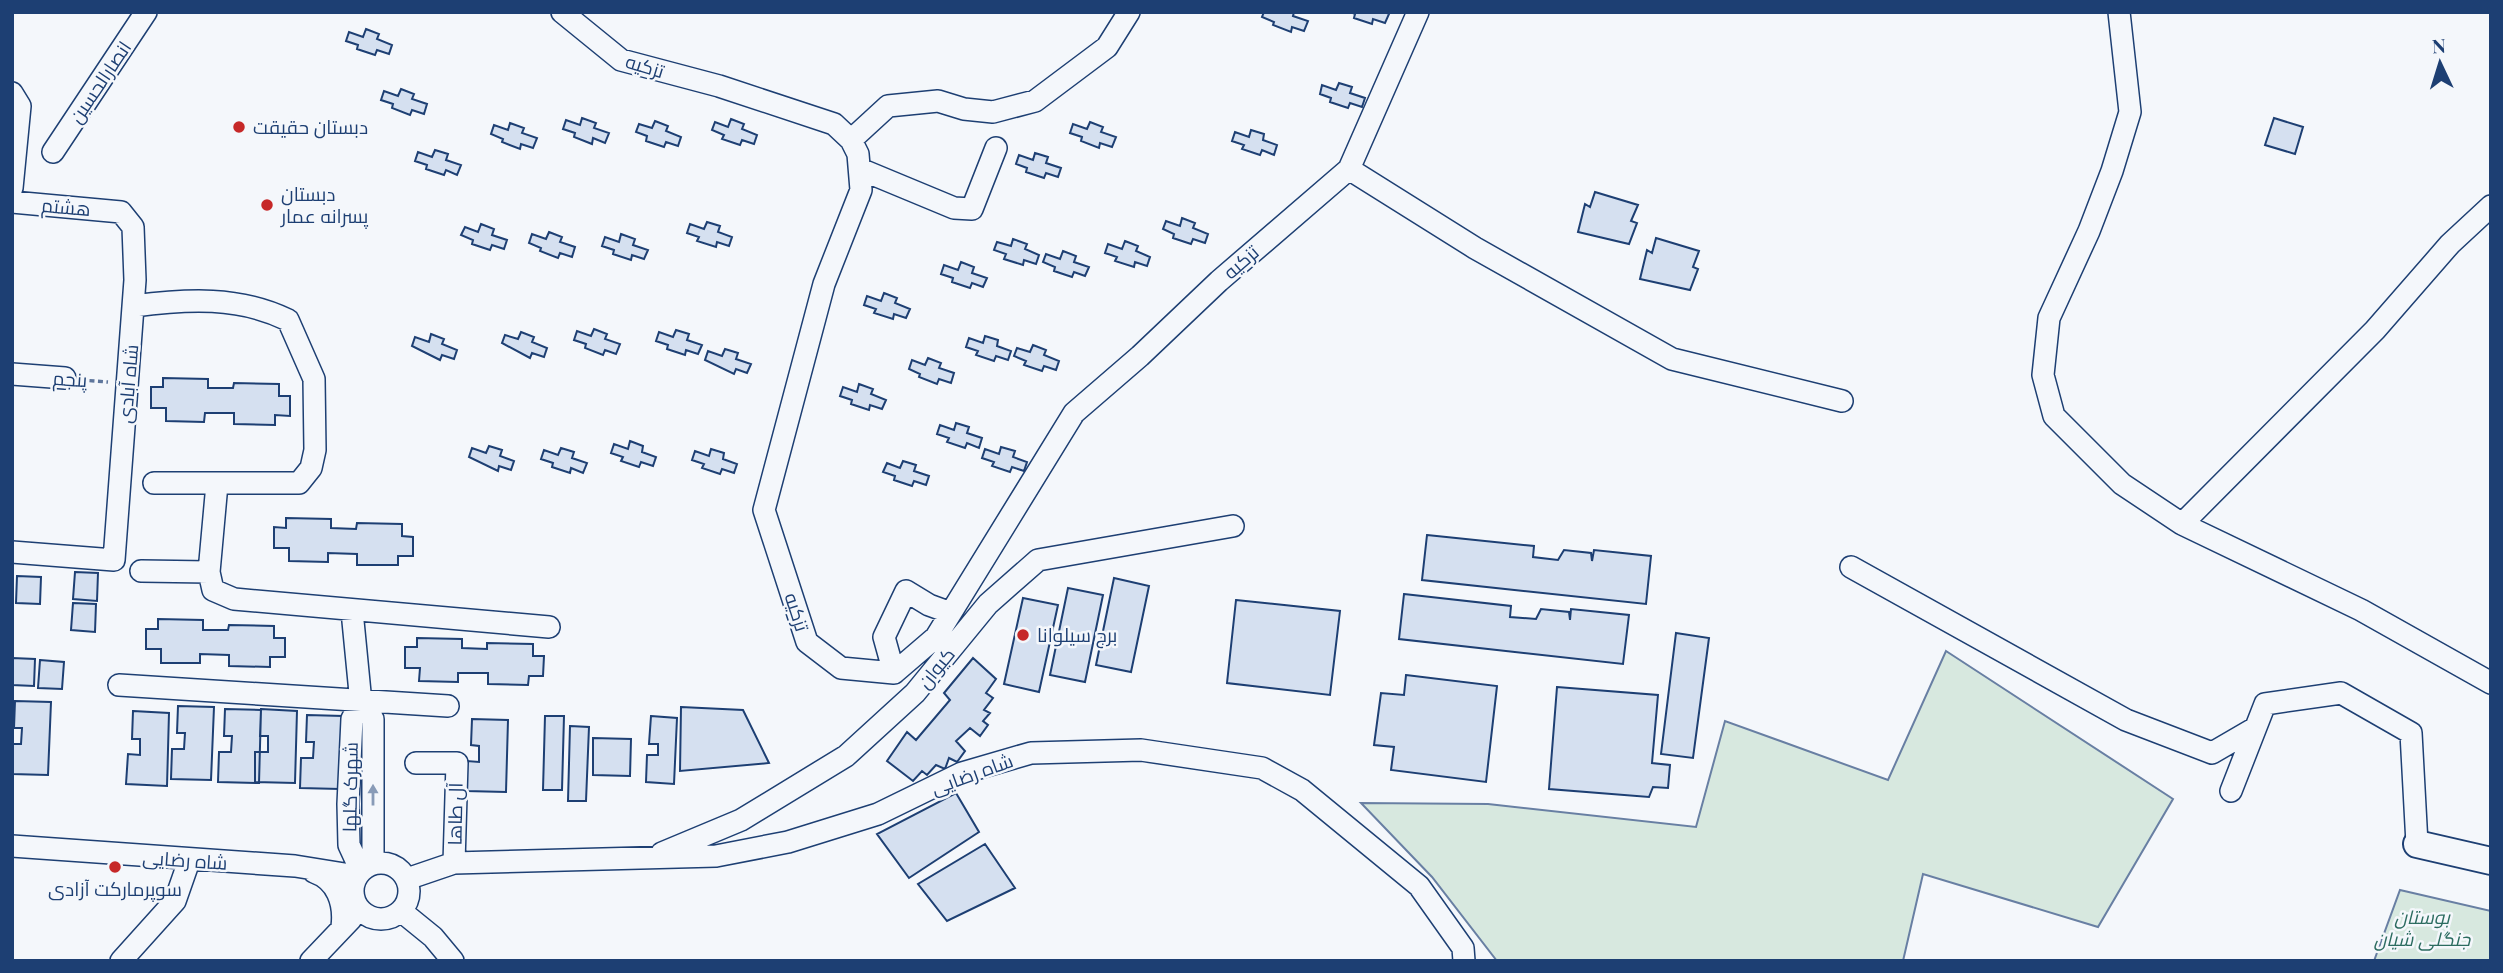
<svg xmlns="http://www.w3.org/2000/svg" width="2503" height="973" font-family="'Playfair Display',Cairo,serif">
	<style>
		.green { fill: #d7e8df; stroke: #687fa3; stroke-width: 2 }
		.building { fill: #d5e0f0; stroke: #1d3f73; stroke-width: 2 }
		.lines { fill: none; stroke-linecap: round; stroke-linejoin: round }
		.minor-casing { stroke: #1d3f73; stroke-width: 24 }
		.major-casing { stroke: #1d3f73; stroke-width: 30 }
		.path { stroke: #5e769c; stroke-width: 3.5; stroke-dasharray: 5 3.5; stroke-linecap: butt }
		.minor { stroke: #f4f7fb; stroke-width: 21 }
		.major { stroke: #f4f7fb; stroke-width: 26 }
		.oneway { fill: #889bb7 }
		.poi-dot { fill: #c62828; stroke: #f4f7fb; stroke-width: 2.5 }
		.labels { text-anchor: middle; stroke-width: 5; stroke-linejoin: round; paint-order: stroke }
		.street-label { font-size: 19px; fill: #1d3f73; stroke: #f4f7fb }
		.poi-label { font-size: 19px; fill: #1d3f73; stroke: #f4f7fb; text-anchor: start }
		.park-label { font-size: 19px; font-style: italic; fill: #2c6c60; stroke: #f4f7fb }
	</style>
	<rect width="100%" height="100%" fill="#f4f7fb"/>
	<path class="green" d="M1946,651L2173,799L2098,927L1923,874L1903,961H1497L1432,877L1361,803L1488,804L1696,827L1725,721L1888,780Z
		M2400,890L2491,911V961H2374Z"/>
	<path class="building" d="M1264,12H1294L1293,16L1308,21L1304,31L1292,27L1291,32L1273,25L1274,22L1262,17Z
		M1351,12H1385L1389,14L1385,23L1373,19L1372,24L1354,18L1355,14Z
		M366,29L379,34L377,39L392,45L389,54L377,50L375,55L357,49L358,45L346,41L349,32L363,37Z
		M1339,83L1352,87L1350,93L1365,98L1362,107L1350,103L1348,108L1330,102L1331,98L1320,94L1322,85L1336,90Z
		M401,89L414,94L412,99L427,104L424,114L412,110L410,115L392,108L393,104L381,100L384,91L398,96Z
		M582,118L596,123L594,128L609,133L605,143L593,138L592,144L574,137L575,133L563,129L566,120L580,125Z
		M2274,118L2303,127L2295,154L2265,145Z
		M731,119L744,124L742,129L757,135L754,144L742,140L740,145L722,139L724,135L712,130L715,122L728,127Z
		M655,121L668,126L666,131L681,137L678,146L666,142L664,147L646,141L647,136L636,132L639,124L652,128Z
		M1090,122L1103,127L1101,132L1116,137L1112,147L1100,143L1099,148L1081,141L1082,137L1070,133L1073,124L1087,129Z
		M510,123L524,128L522,133L537,138L533,148L521,144L520,149L502,142L503,139L491,134L494,125L508,130Z
		M1251,130L1264,134L1263,140L1277,145L1274,155L1262,150L1260,155L1242,149L1244,145L1232,141L1235,132L1249,137Z
		M435,150L448,154L446,160L461,165L457,175L446,170L444,175L426,169L427,165L415,161L418,152L432,157Z
		M1035,153L1048,157L1046,163L1061,168L1058,177L1046,173L1044,178L1026,172L1027,168L1016,164L1019,155L1033,160Z
		M1595,192L1638,205L1631,221L1637,223L1629,244L1578,232L1585,204L1590,207Z
		M1182,218L1195,223L1193,228L1208,234L1205,243L1193,239L1191,244L1173,238L1174,234L1163,229L1166,221L1180,226Z
		M707,222L720,226L718,232L732,237L729,246L717,242L716,247L697,241L699,237L687,233L690,224L704,229Z
		M481,224L494,229L492,235L507,240L504,249L492,245L490,250L472,244L473,240L461,235L465,227L478,232Z
		M549,232L562,237L560,242L575,247L572,257L560,253L558,258L540,251L541,248L529,243L532,234L546,239Z
		M621,234L635,239L633,245L648,250L644,259L632,255L631,260L613,254L614,250L602,246L605,237L619,242Z
		M1656,238L1699,251L1693,267L1698,269L1690,290L1640,279L1647,250L1652,253Z
		M1013,239L1027,244L1025,249L1039,255L1036,264L1024,260L1023,265L1004,259L1006,254L994,250L997,242L1011,246Z
		M1125,241L1138,246L1136,251L1150,257L1147,266L1135,262L1134,267L1115,261L1117,257L1105,253L1108,244L1122,249Z
		M1063,251L1076,256L1074,262L1089,267L1085,276L1074,272L1072,277L1054,271L1055,267L1043,262L1046,254L1060,259Z
		M961,262L974,267L972,273L987,278L983,287L972,283L970,288L952,282L953,278L941,274L944,265L958,270Z
		M884,293L897,298L895,303L910,309L906,318L894,314L893,319L874,313L876,309L864,305L867,296L881,301Z
		M594,329L607,334L605,339L620,344L616,354L605,350L603,355L585,348L586,344L574,340L577,331L591,336Z
		M676,330L689,334L687,340L702,345L698,354L686,350L685,355L667,349L668,345L656,341L659,332L673,337Z
		M521,332L534,337L532,342L547,348L544,357L532,353L530,358L502,343L505,335L518,339Z
		M431,334L444,339L442,344L457,350L454,359L442,355L440,360L412,346L415,337L429,342Z
		M985,336L998,340L997,346L1011,351L1008,360L996,356L994,361L976,355L978,351L966,347L969,338L983,343Z
		M1033,345L1046,350L1044,355L1059,361L1056,370L1044,366L1042,371L1024,365L1026,361L1014,356L1017,348L1030,352Z
		M725,349L738,353L736,359L751,364L747,373L736,369L734,374L705,360L708,351L722,356Z
		M928,358L941,363L939,368L954,373L951,383L939,379L937,384L919,377L920,374L909,369L912,360L925,365Z
		M163,378L208,379V388H233L234,383L279,384V396H290V416L275,415V425L234,424V413H205L204,422L166,421V408H151V387H163Z
		M859,384L873,389L871,394L886,400L882,409L870,405L869,410L851,404L852,400L840,396L843,387L857,392Z
		M956,423L969,427L967,433L982,438L979,448L967,443L965,448L947,442L949,438L937,434L940,425L954,430Z
		M630,441L643,446L642,452L656,457L653,466L641,462L639,467L621,461L623,457L611,453L614,444L628,449Z
		M489,446L502,450L500,456L514,461L511,470L499,466L498,471L469,457L472,448L486,453Z
		M1001,447L1015,451L1013,457L1027,462L1024,471L1012,467L1010,472L992,466L994,462L982,458L985,449L999,454Z
		M561,448L574,452L572,458L587,463L583,473L571,468L570,473L552,467L553,463L541,459L544,450L558,455Z
		M711,449L724,453L723,459L737,464L734,473L722,469L720,474L702,468L704,464L692,460L695,451L709,456Z
		M903,461L916,465L914,471L929,476L926,485L914,481L912,486L894,480L895,476L883,472L887,463L900,468Z
		M286,518L331,519V528L356,529L357,523L402,524V536L413,537V556H398V565H357V554L328,553V562L289,561V548H274V527L286,528Z
		M1427,535L1534,546L1533,557L1558,560L1564,550L1591,553L1592,561L1594,550L1651,556L1646,604L1422,580Z
		M75,572L98,573L97,601L73,599Z
		M17,576L41,577L40,604L16,603Z
		M1114,578L1149,586L1131,672L1096,665Z
		M1068,588L1103,595L1085,682L1050,675Z
		M1404,594L1511,606L1510,617L1536,619L1541,609L1569,612L1570,620L1571,609L1629,615L1623,664L1399,639Z
		M1023,598L1058,605L1039,692L1004,684Z
		M1236,600L1340,611L1330,695L1227,683Z
		M73,603L96,604L95,632L71,630Z
		M158,619L203,620V630H228L229,625L274,626V638H285V657H270V667L229,666V655L200,654V663H161V649H146V629H158Z
		M1676,633L1709,638L1693,758L1661,754Z
		M417,638L462,639V648L487,649V643L533,644V656H544L543,676H529L528,685L488,684V673H458V682L419,681L420,668H405V647H417Z
		M12,658L35,659L34,686L12,685Z
		M973,658L996,679L986,693L993,698L984,710L990,713L983,721L988,725L980,736L970,728L956,741L965,751L957,762L949,758L945,769L936,765L927,775L922,771L913,781L887,761L907,732L916,740L950,700L944,693Z
		M40,660L64,662L62,689L38,688Z
		M1406,675L1497,686L1486,782L1391,770L1394,747L1374,745L1381,693L1404,695Z
		M1557,687L1658,695L1652,763L1670,765L1668,788L1653,787L1649,797L1549,789Z
		M15,701L51,702L48,775L12,774V744H21L22,728H14Z
		M178,706L214,707L211,780L171,779L172,749H184L185,733H177Z
		M681,707L743,710L769,763L680,771Z
		M225,709L261,710L259,783L218,782L219,752H231L232,736H224Z
		M261,709L297,711L295,783L255,782V752H268V736H260Z
		M133,711L169,713L167,786L126,784L128,754L140,755V739H132Z
		M307,715L343,716L340,789L300,788L301,758H313L314,742H306Z
		M545,716H564L562,790H543Z
		M651,716L677,718L674,784L646,782L647,755H658V744H649Z
		M472,719L508,720L506,792L466,791L467,761L479,762V746L471,745Z
		M570,726L589,727L586,801H568Z
		M593,738L631,739L630,776L593,775Z
		M956,793L979,832L909,878L877,834Z
		M985,844L1015,888L947,921L918,884Z"/>
	<g class="lines">
		<defs>
			<path id="minor" d="M562,12L621,60L719,86L834,124L851,140L858,154L861,190L824,284L764,510L807,642L841,668L894,673L936,637L1074,413L1140,356L1219,281L1349,169L1418,12
				M2119,12L2130,112L2112,171L2089,231L2049,318L2043,375L2054,416L2122,484L2182,524L2375,330L2450,244L2491,206
				M12,93L20,106L12,188
				M851,140L888,106L938,101L964,109L993,112L1035,101L1107,47L1129,12
				M53,152L146,12
				M860,169L954,208L972,209L996,148
				M1349,169L1475,248L1672,359L1842,401
				M12,202L121,212L133,227L135,280L114,560L12,552
				M134,306C187,299 239,296 288,320L314,379L315,450L311,468L299,483H154
				M12,374L65,378
				M217,484L209,572L213,590L234,599L549,627
				M2182,524L2361,610L2491,683
				M1851,567L2126,720L2212,753L2255,728
				M141,571L209,572
				M352,611L361,703L373,719V863
				M894,673L884,637L906,591L929,605L951,613
				M119,685L448,706
				M361,703L352,719L348,804L349,845L361,871
				M416,763H457L454,863
				M2231,791L2265,704L2341,693L2411,733L2417,844
				M12,846L295,866L357,876
				M662,853L741,820L846,756L915,693L988,604L1038,560L1233,526
				M353 891a28 28 0 1 1 56 0a28 28 0 1 1-56 0Z
				M314,872C337,880 345,903 342,927
				M407,879L454,863L716,856L788,842L878,814L962,773L1031,753L1141,750L1262,768L1302,790L1419,886L1463,948L1464,961
				M401,911L433,937L453,961
				M121,961L175,901L189,861
				M311,961L351,919"/>
			<path id="major" d="M2417,844L2491,861"/>
		</defs>
		<use href="#minor" class="minor-casing"/>
		<use href="#major" class="major-casing"/>
		<path class="path" d="M81,380L108,382"/>
		<use href="#minor" class="minor"/>
		<use href="#major" class="major"/>
	</g>
	<defs><path id="oneway-solid" d="M-6-.8H1V-3.2L6.5 0L1 3.2V.8H-6Z" transform="scale(1.75)"/></defs>
	<use class="oneway" href="#oneway-solid" transform="translate(373 795) rotate(-90)"/>
	<g class="poi-dot">
		<circle cx="239" cy="127" r="7"/>
		<circle cx="267" cy="205" r="7"/>
		<circle cx="1023" cy="635" r="7"/>
		<circle cx="115" cy="867" r="7"/>
	</g>
	<g class="labels">
		<g class="street-label">
			<text transform="translate(645 66) rotate(17)" y="7">تزکیه</text>
			<text transform="translate(100 82) rotate(-56)" y="7">انصارالحسین</text>
			<text transform="translate(66 207) rotate(5)" y="7">هشتم</text>
			<text transform="translate(1241 262) rotate(-41)" y="7">تزکیه</text>
			<text transform="translate(70 379) rotate(4)" y="7">پنجم</text>
			<text transform="translate(128 384) rotate(-85)" y="7">شاه آبادی</text>
			<text transform="translate(797 612) rotate(72)" y="7">تزکیه</text>
			<text transform="translate(936 668) rotate(-51)" y="7">کیوان</text>
			<text transform="translate(972 774) rotate(-20)" y="7">شاه رضایی</text>
			<text transform="translate(350 787) rotate(-89)" y="7">شهرک گلها</text>
			<text transform="translate(455 814) rotate(-89)" y="7">آل طاها</text>
			<text transform="translate(185 860) rotate(4)" y="7">شاه رضایی</text>
		</g>
		<g class="poi-label">
			<text x="253" y="134">دبستان حقیقت</text>
			<text x="281" y="201">دبستان<tspan x="281" dy="22">پسرانه عمار</tspan></text>
			<text x="1037" y="642">برج سیلوانا</text>
			<text x="115" y="896" text-anchor="middle">سوپرمارکت آزادی</text>
		</g>
		<g class="park-label">
			<text x="2422" y="924">بوستان<tspan x="2422" dy="22">جنگلی شیان</tspan></text>
		</g>
	</g>
	<rect width="2503" height="973" fill="none" stroke="#1d3f73" stroke-width="28"/>
	<g transform="translate(2440 63) rotate(356)" stroke="#f4f7fb" stroke-width="5" paint-order="stroke">
	<path d="M0-5L12 26L0 18L-12 26Z" fill="#1d3f73"/>
	<text y="-10" font-size="19" font-weight="bold" text-anchor="middle" fill="#1d3f73">N</text>
	</g>
</svg>
